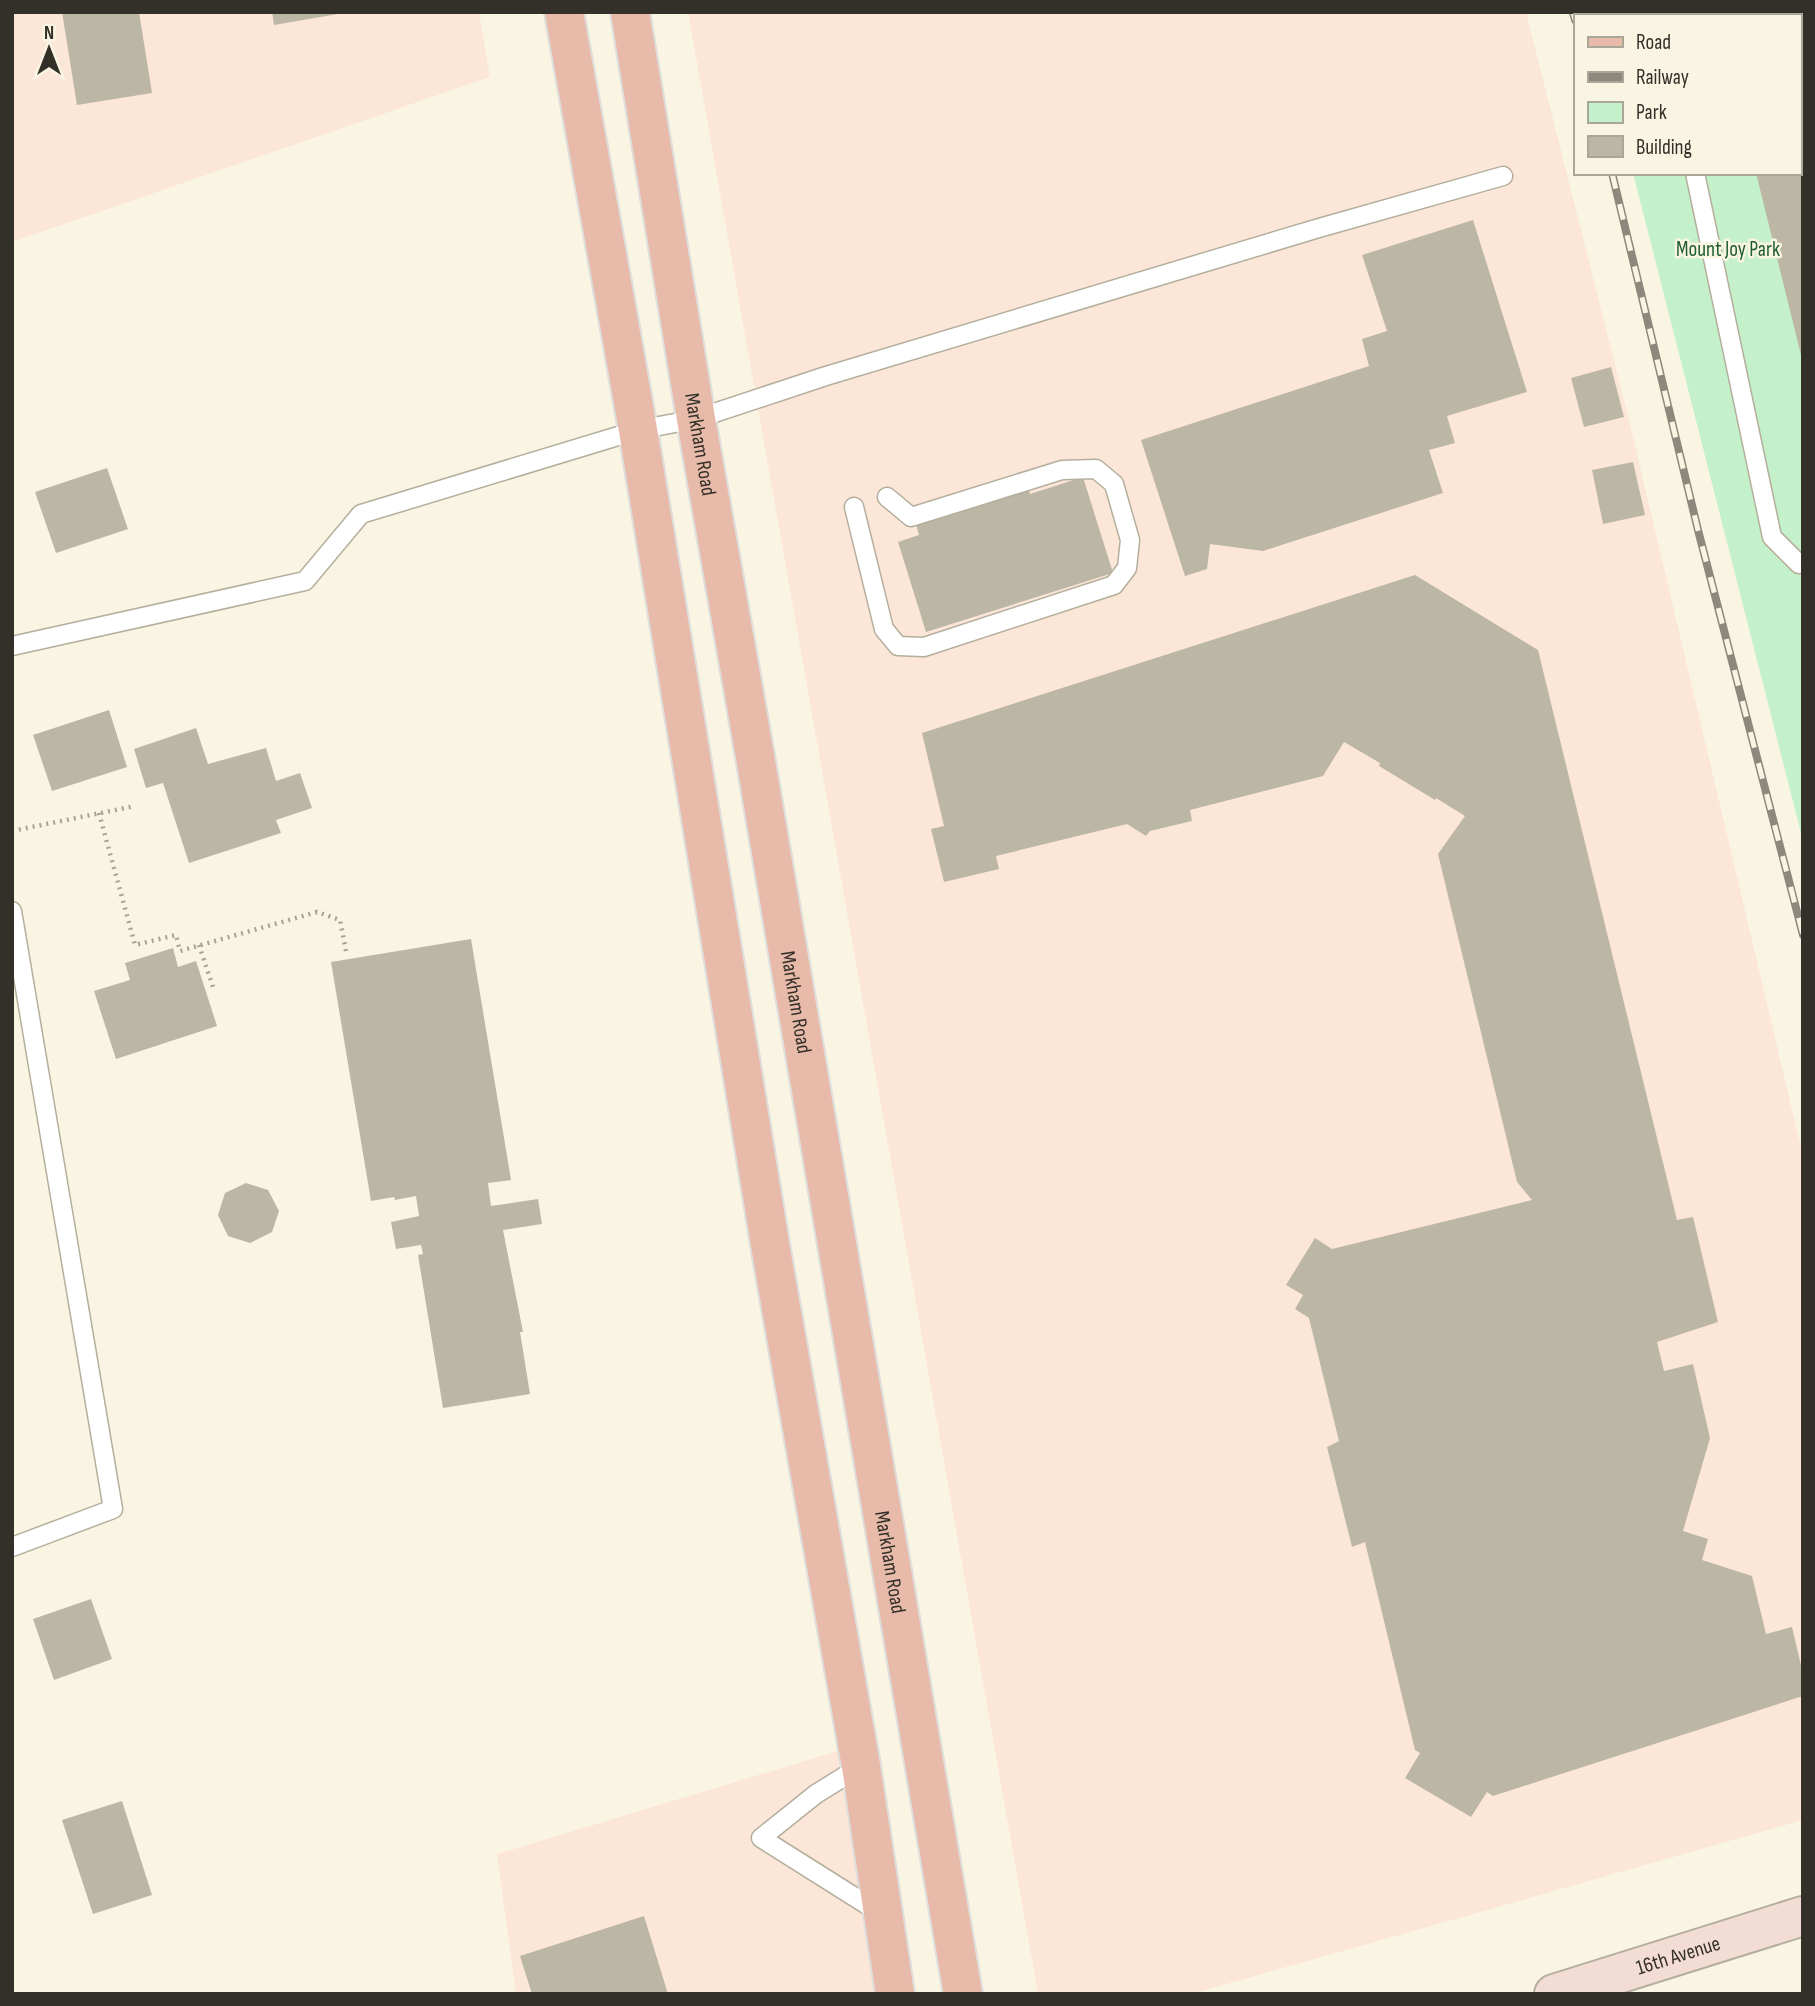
<svg xmlns="http://www.w3.org/2000/svg" width="1815" height="2006" font-family="'Sofia Sans Condensed',sans-serif">
	<style>
		.commercial { fill: #fce6d8 }
		.green { fill: #c4f1ca }
		.building { fill: #bcb7a4 }
		.lines { fill: none; stroke-linecap: round; stroke-linejoin: round }
		.lane-casing { stroke: #b4af9d; stroke-width: 21 }
		.secondary-casing { stroke: #b4af9d; stroke-width: 42 }
		.primary-casing { stroke: #dededd; stroke-width: 42 }
		.path { stroke: #a7a495; stroke-width: 4.5; stroke-dasharray: 2 5; stroke-linecap: butt }
		.lane { stroke: #fff; stroke-width: 18 }
		.secondary { stroke: #f3dcd4; stroke-width: 38 }
		.primary { stroke: #e8baaa; stroke-width: 38 }
		.rail-casing { stroke: #8c897c; stroke-width: 8 }
		.rail { stroke: #faf5e2; stroke-width: 5; stroke-dasharray: 16; stroke-linecap: butt }
		.labels { text-anchor: middle; stroke-width: 5; stroke-linejoin: round; paint-order: stroke }
		.park-label { font-size: 21px; fill: #1c5d2e; stroke: #faf5e2 }
		.street-label { font-size: 21px; fill: #323028; stroke: #faf5e2 }
	</style>
	<rect width="100%" height="100%" fill="#faf5e2"/>
	<path class="commercial" d="M12,12H479L490,77L12,242Z
		M688,12H1526L1629,420L1803,1156V1820L1192,1994H1038Z
		M841,1750L877,1994H516L497,1854Z"/>
	<path class="green" d="M1595,12H1803V841L1633,173H1799V16H1596Z"/>
	<path class="building" d="M62,12H139L152,93L77,105Z
		M272,12H338V14L274,25Z
		M1718,12H1803V363L1756,173H1799V16H1719Z
		M1473,220L1527,392L1447,416L1455,443L1429,450L1443,493L1263,551L1210,544L1207,569L1185,576L1141,440L1369,366L1362,339L1387,331L1362,255Z
		M1611,367L1624,417L1584,427L1571,378Z
		M1633,462L1645,515L1603,524L1592,470Z
		M107,468L128,529L56,553L35,492Z
		M1083,477L1113,573L926,632L898,542L919,535L916,524L1029,489L1030,494Z
		M1415,575L1538,650L1677,1220L1693,1217L1718,1322L1657,1342L1664,1371L1693,1364L1710,1438L1683,1531L1708,1539L1702,1560L1752,1576L1766,1634L1792,1627L1803,1674V1696L1493,1796L1487,1792L1471,1817L1405,1778L1420,1753L1415,1750L1365,1542L1352,1547L1327,1447L1339,1441L1309,1318L1295,1309L1303,1295L1286,1285L1315,1238L1332,1249L1532,1200L1517,1182L1438,854L1465,816L1436,798L1435,800L1379,766L1380,763L1344,742L1323,776L1190,810L1192,821L1150,831L1146,836L1127,824L996,856L999,869L944,882L931,829L944,826L922,733Z
		M109,710L127,767L52,791L33,735Z
		M196,728L208,764L266,748L276,781L300,773L312,808L276,820L281,833L189,863L163,783L146,788L134,749Z
		M471,939L511,1180L488,1183L491,1206L538,1199L542,1224L503,1230L523,1332H520L530,1394L443,1408L418,1255L423,1254L421,1245L396,1249L391,1222L419,1216L416,1196L395,1200L394,1197L371,1201L331,962Z
		M173,948L178,967L196,961L217,1026L116,1059L94,991L130,980L125,963Z
		M246,1183L268,1190L279,1211L272,1232L250,1243L228,1236L218,1215L225,1193Z
		M91,1599L112,1659L54,1680L33,1619Z
		M122,1801L152,1895L93,1914L62,1820Z
		M644,1916L668,1994H532L520,1956Z"/>
	<g class="lines">
		<defs>
			<path id="lane" d="M1661,12L1662,16
				M1695,173L1772,537L1799,564L1803,563
				M854,507L884,629L898,646L924,647L1114,585L1127,568L1130,540L1114,484L1096,469L1062,470L911,517L887,497
				M12,646L305,581L361,514L638,430L696,419L826,376L1319,228L1503,176
				M12,911L113,1509L12,1547
				M861,1766L816,1794L761,1838L880,1913"/>
			<g id="secondary">
				<path id="s1" d="M1554,1994L1803,1916"/>
			</g>
			<g id="primary">
				<path d="M564,12L638,430L771,1250L861,1766L895,1994"/>
				<path id="s2" d="M630,12L696,419L756,762L963,1994"/>
			</g>
		</defs>
		<use href="#lane" class="lane-casing"/>
		<use href="#secondary" class="secondary-casing"/>
		<use href="#primary" class="primary-casing"/>
		<path class="path" d="M99,813L135,945L176,935L180,951L317,912L340,920L346,951
			M12,831L135,806
			M199,945L213,987"/>
		<use href="#lane" class="lane"/>
		<use href="#secondary" class="secondary"/>
		<use href="#primary" class="primary"/>
		<defs>
			<path id="rail" d="M1573,12L1575,20
				M1612,173L1698,530L1803,935"/>
		</defs>
		<use href="#rail" class="rail-casing"/>
		<use href="#rail" class="rail"/>
	</g>
	<g class="labels">
		<g class="park-label">
			<text x="1728" y="256">Mount Joy Park</text>
		</g>
		<g class="street-label">
			<text dy="7" stroke="none"><textPath href="#s2" startOffset="438">Markham Road</textPath></text>
			<text dy="7" stroke="none"><textPath href="#s2" startOffset="1004">Markham Road</textPath></text>
			<text dy="7" stroke="none"><textPath href="#s2" startOffset="1572">Markham Road</textPath></text>
			<text dy="7" stroke="none"><textPath href="#s1" startOffset="130">16th Avenue</textPath></text>
		</g>
	</g>
	<rect width="1815" height="2006" fill="none" stroke="#323028" stroke-width="28"/>
	<rect x="1574" y="14" width="228" height="161" fill="#faf5e2" stroke="#aaa698" stroke-width="2"/>
	<rect x="1588" y="37" width="35" height="10" fill="#e8baaa" stroke="#aaa698" stroke-width="2"/>
	<text x="1636" y="49" font-size="21" fill="#323028">Road</text>
	<rect x="1588" y="72" width="35" height="10" fill="#8c897c" stroke="#aaa698" stroke-width="2"/>
	<text x="1636" y="84" font-size="21" fill="#323028">Railway</text>
	<rect x="1588" y="102" width="35" height="21" fill="#c4f1ca" stroke="#aaa698" stroke-width="2"/>
	<text x="1636" y="119" font-size="21" fill="#323028">Park</text>
	<rect x="1588" y="136" width="35" height="21" fill="#bcb7a4" stroke="#aaa698" stroke-width="2"/>
	<text x="1636" y="154" font-size="21" fill="#323028">Building</text>
	<g transform="translate(49 49)" stroke="#faf5e2" stroke-width="5" paint-order="stroke">
	<path d="M0-5L12 26L0 18L-12 26Z" fill="#323028"/>
	<text y="-10" font-size="19" font-weight="bold" text-anchor="middle" fill="#323028">N</text>
	</g>
</svg>
